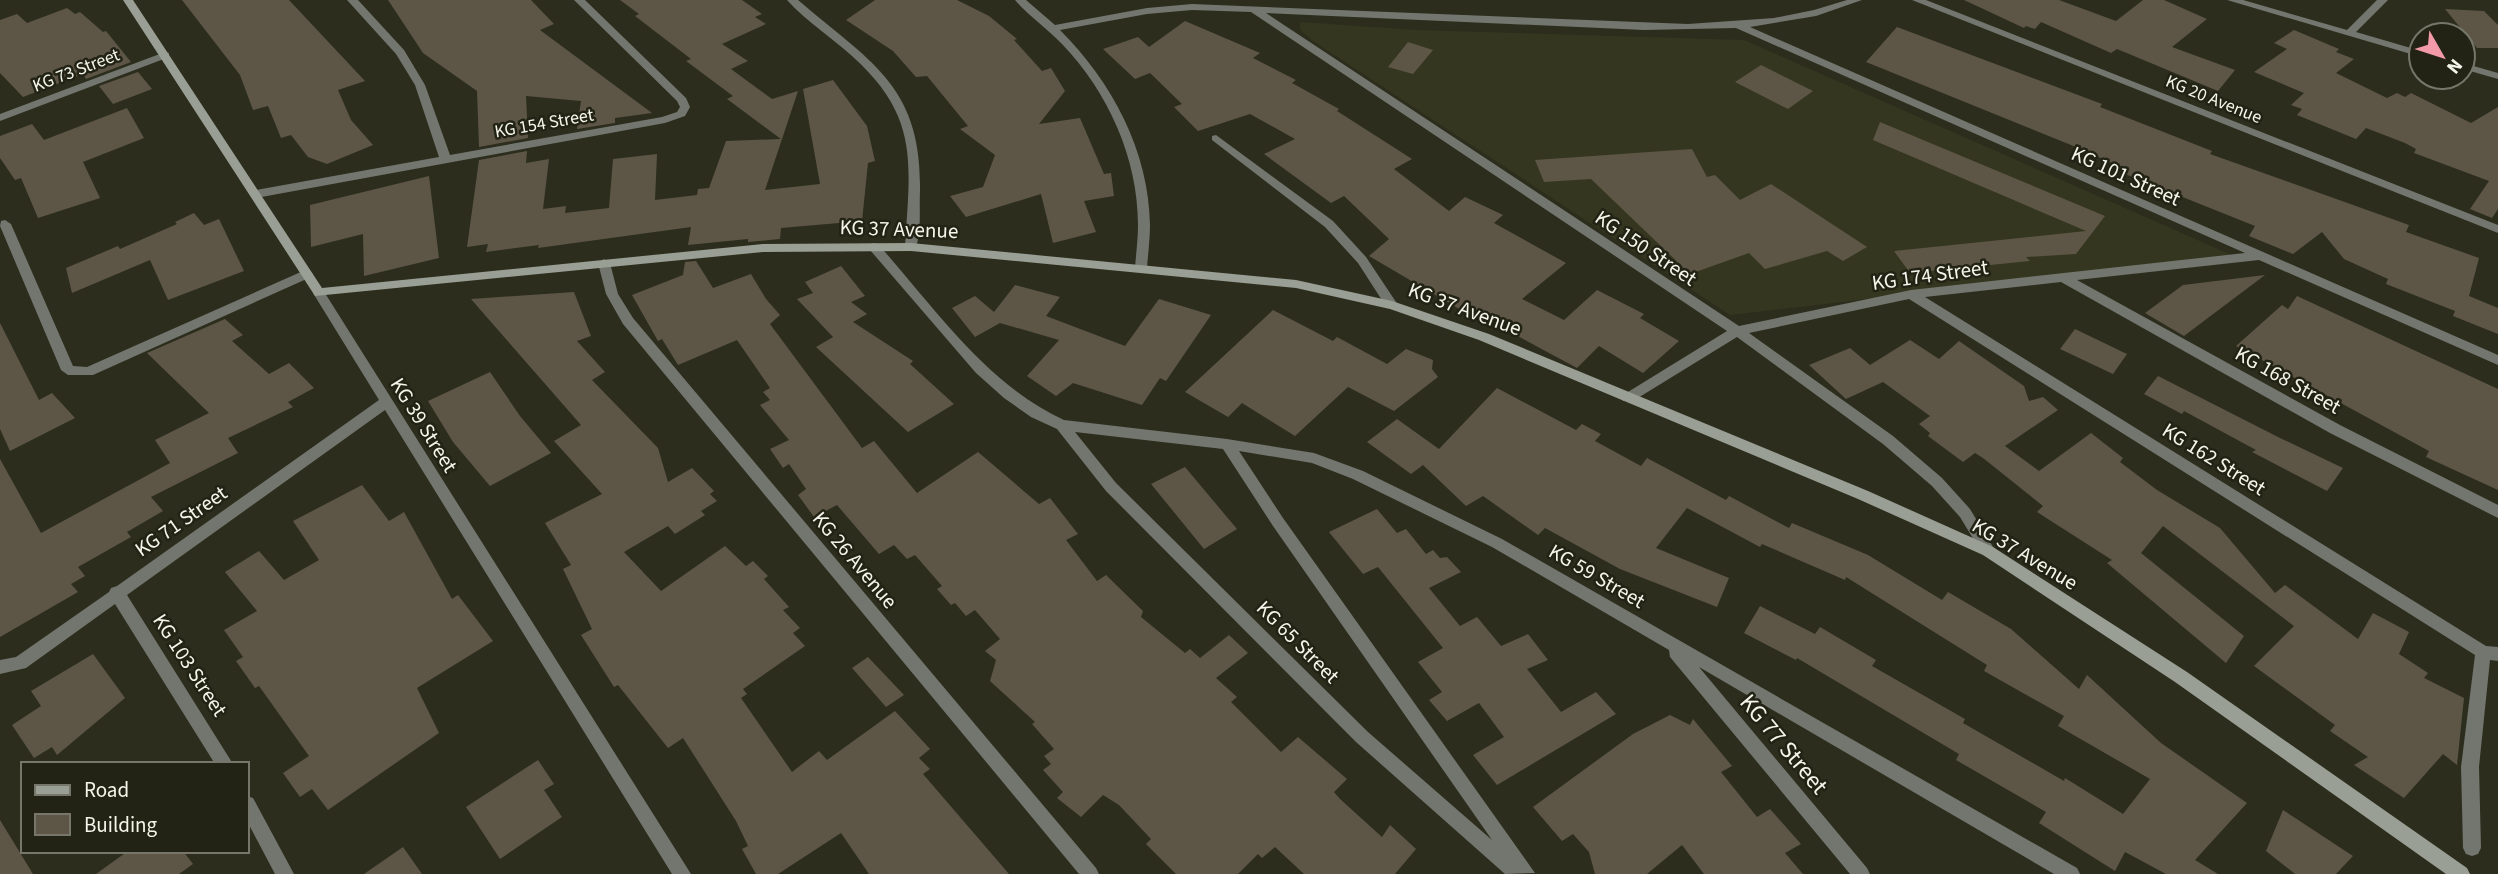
<svg xmlns="http://www.w3.org/2000/svg" width="2498" height="874" font-family="'Source Sans 3',sans-serif">
	<style>
		.built { fill: #35361f }
		.building { fill: #5d5646 }
		.lines { fill: none; stroke-linecap: round; stroke-linejoin: round }
		.street { fill: #72766e; fill-rule: evenodd }
		.secondary { fill: #999f94; fill-rule: evenodd }
		.labels { text-anchor: middle; stroke-width: 5; stroke-linejoin: round; paint-order: stroke }
		.far-street-label { font-size: 18px; fill: #f5f6eb; stroke: #222314 }
		.street-label { font-size: 21px; fill: #f5f6eb; stroke: #222314 }
		.near-street-label { font-size: 24px; fill: #f5f6eb; stroke: #222314 }
	</style>
	<rect width="100%" height="100%" fill="#2c2d1d"/>
	<path class="built" d="M1300,22L1418,30L1744,40L2234,256L1730,315L1313,41L1300,30Z"/>
	<path class="building" d="M182,0H289L365,81L338,90L351,120L373,145L327,164L308,157L291,135L281,138L268,106L253,110L240,75Z
		M388,0H531L554,24L540,30L652,113L615,118V123L577,129L581,101L526,96L528,138L479,147L477,91L423,53Z
		M620,0H742L762,14L755,17L766,24L722,44L748,61L731,69L772,99L798,91L765,190L820,184L803,89L833,80L867,126L875,161L868,163L862,221L781,228L780,239L748,242V239L688,245L691,227L538,248L539,245L486,252L488,244L467,247L479,160L527,151L526,163L549,159L543,209L566,206L565,213L609,208L613,159L657,154L655,200L697,195L698,189L709,188L726,141L781,139L727,99L733,96L686,61L691,59L635,16L639,14Z
		M875,0H957L989,16L1017,39L1014,40L1042,71L1051,68L1065,91L1039,124L1080,118L1104,174L1111,173L1114,196L1084,201L1096,232L1053,243L1041,194L966,217L950,196L983,187L995,155L960,129L968,126L927,76L916,77L893,51L846,20Z
		M1964,0H2059L2116,21L2143,0H2164L2207,19L2172,47L2235,70L2218,91L2117,49L2111,53L2041,22L2035,29L2026,26L2024,28Z
		M67,8L75,14L80,12L103,32L106,31L131,62L86,79L83,74L23,97L0,73V20L17,14L27,23Z
		M2445,9L2484,11L2498,25V48H2477Z
		M1185,21L1260,53L1253,58L1296,80L1292,83L1339,109L1337,111L1412,159L1394,169L1449,211L1465,197L1503,215L1494,223L1566,263L1522,299L1564,320L1597,290L1644,314L1640,318L1679,341L1643,373L1599,346L1577,368L1469,310L1466,313L1369,256L1389,239L1344,196L1331,203L1264,154L1295,139L1250,114L1198,131L1174,107L1182,104L1150,73L1135,79L1103,49L1138,37L1149,47Z
		M1897,27L2102,104L2100,107L2212,151L2210,154L2409,225L2406,232L2479,258L2469,296L2498,308V334L2453,316L2455,311L2386,284L2388,279L2344,259L2322,232L2293,254L2249,236L2255,226L2125,174L2128,170L2071,145L1866,62Z
		M2294,30L2339,49L2336,52L2354,59L2336,73L2387,98L2397,93L2405,97L2411,93L2471,123L2498,107V209L2492,218L2470,209L2489,181L2414,153L2416,149L2405,143L2366,128L2356,139L2297,115L2302,109L2291,105L2304,93L2254,72L2287,49L2274,43Z
		M1408,42L1433,50L1413,74L1388,67Z
		M1761,65L1813,91L1788,109L1735,82Z
		M138,72L152,89L113,104L99,86Z
		M127,108L144,138L83,162L100,198L38,218L21,178L15,180L0,158V136L32,124L44,140Z
		M1880,122L2105,216L2076,254L2026,257L2030,261L1910,273L1894,251L2086,231L1873,140Z
		M1692,149L1707,177L1715,175L1740,200L1771,184L1867,247L1843,261L1827,251L1765,269L1749,253L1690,274L1591,179L1544,182L1535,160Z
		M429,176L439,258L364,276L363,234L311,247L310,205Z
		M194,213L204,225L219,219L244,271L168,300L150,260L72,293L66,268L118,246L120,249L177,224L175,222Z
		M696,261L713,288L751,274L766,299L780,315L770,324L862,448L874,441L917,493L978,452L1039,504L1050,498L1078,534L1066,540L1097,581L1106,575L1143,611L1141,617L1185,653L1190,649L1200,658L1229,635L1248,653L1216,678L1237,697L1231,702L1281,752L1298,737L1347,779L1334,792L1340,799L1382,837L1390,825L1416,849L1395,874H1304L1275,847L1262,858L1258,854L1238,874H1176L1146,844L1151,839L1119,805L1103,795L1081,817L1057,798L1063,792L1043,770L1051,764L1044,756L1054,749L1032,724L1035,722L990,681L996,660L985,651L1000,639L975,610L966,616L955,603L951,605L937,589L942,586L915,555L907,559L894,545L879,554L837,505L814,517L798,495L806,489L789,464L783,468L770,449L789,440L760,405L770,400L763,392L770,388L737,340L678,365L662,339L658,341L632,295L683,275L685,262Z
		M841,266L865,296L851,302L867,314L853,322L913,361L910,364L954,404L908,432L816,347L833,337L797,299L813,293L805,282Z
		M2265,275L2184,336L2145,313L2183,285Z
		M1015,285L1060,297L1046,316L1125,346L1159,299L1211,315L1166,381L1160,378L1142,405L1073,383L1056,396L1027,376L1059,340L1000,323L975,337L952,308L975,296L994,312Z
		M574,292L591,336L577,341L605,372L592,380L658,448L668,482L692,468L714,491L710,494L717,501L701,511L705,515L675,534L668,526L624,552L661,591L725,546L746,566L753,561L768,576L764,579L789,607L783,610L800,628L793,633L805,646L743,689L747,694L741,698L792,772L819,751L827,760L895,711L930,749L919,758L930,769L923,774L1009,874H869L841,833L778,874H756L742,849L748,846L736,821L683,738L668,748L618,685L614,687L581,635L592,629L563,569L571,565L545,523L602,494L554,441L581,425L471,299Z
		M2297,296L2498,389V490L2426,457L2429,451L2236,346L2282,305L2288,309Z
		M1273,310L1333,341L1337,337L1387,364L1406,349L1433,360L1432,369L1438,377L1394,411L1348,387L1295,436L1242,403L1228,417L1185,392Z
		M225,319L243,335L232,341L269,374L289,363L314,388L288,402L293,407L228,438L238,453L151,497L163,511L127,532L131,537L78,567L85,576L71,584L78,592L0,637V459L41,533L170,463L155,440L209,413L147,353Z
		M0,323L39,400L52,393L75,418L10,451L0,429Z
		M2075,329L2127,354L2113,374L2060,349Z
		M1910,340L1939,359L1959,341L2024,386L2029,401L2043,397L2058,410L2005,446L2039,471L2091,433L2123,458L2120,462L2157,490L2220,528L2275,593L2285,585L2358,639L2373,613L2409,632L2399,654L2428,673L2424,678L2464,698L2457,765L2443,754L2404,798L2354,765L2368,757L2330,731L2335,725L2254,666L2294,626L2163,526L2141,553L2244,636L2226,663L2107,563L2112,560L2037,512L2043,506L1983,458L1975,453L1963,462L1928,436L1930,433L1919,424L1930,416L1883,382L1846,399L1809,365L1850,348L1870,365Z
		M490,372L520,416L551,453L490,486L453,442L428,401Z
		M2158,376L2280,438L2343,468L2327,491L2252,452L2256,450L2184,411L2182,414L2144,394Z
		M1497,388L1576,430L1582,424L1601,434L1595,441L1641,466L1647,458L1726,500L1729,496L1789,528L1792,523L1868,555L1942,600L1948,592L2011,629L2079,689L2087,675L2161,743L2247,803L2195,860L2218,874H2166L2125,852L2115,871L2039,823L2046,812L1956,760L1959,754L1797,658L1796,660L1744,633L1760,606L1815,634L1820,627L1876,660L1872,666L1965,719L1963,723L2064,781L2065,778L2123,814L2150,779L2058,726L2064,716L1984,671L1987,665L1846,577L1845,580L1762,544L1760,547L1687,508L1656,548L1729,578L1717,607L1620,569L1545,528L1538,535L1483,496L1466,506L1423,465L1411,474L1367,442L1397,419L1439,449Z
		M1185,467L1237,529L1204,549L1151,484Z
		M362,485L389,521L404,512L452,599L458,595L493,641L417,688L439,733L328,810L312,789L300,797L283,773L309,756L259,686L255,688L236,661L243,657L224,630L257,611L225,572L259,551L284,580L319,560L293,521Z
		M1377,509L1397,533L1406,529L1426,554L1433,550L1440,558L1447,557L1461,572L1429,588L1460,626L1477,617L1501,646L1528,634L1548,660L1527,669L1561,712L1596,692L1616,714L1497,785L1473,755L1504,737L1479,703L1447,721L1429,700L1442,692L1418,662L1443,648L1378,567L1363,574L1329,532Z
		M93,654L125,698L57,755L52,747L34,758L12,725L41,706L31,691Z
		M868,657L904,695L886,707L852,668Z
		M1670,715L1690,725L1693,719L1732,766L1721,772L1757,817L1770,809L1801,844L1785,853L1803,874H1704L1682,845L1647,874H1595L1589,852L1573,834L1562,841L1533,807L1633,734Z
		M538,760L554,784L544,790L562,817L500,859L466,807Z
		M2283,810L2353,856L2336,874H2295L2266,851Z
		M0,820L33,874H0Z
		M403,847L422,874H364Z
		M128,851H183L193,864L179,874H96Z"/>
	<g class="lines">
		<path class="street" d="M347,0H358L404,50L425,85L450,155L662,117L677,112L680,107L677,101L574,0H585L686,98L690,107L685,116L665,123L256,198L252,197L250,194L256,190L439,157L415,85L396,54Z
			M787,0H798C870,62 922,85 920,191C919,209 922,233 915,250L911,251L905,247C910,163 920,117 852,56C831,37 806,21 787,0Z
			M1015,0H1026L1055,25L1147,8L1192,4L1688,24L1774,18L1814,10L1847,0H1862L1816,16L1750,27L2498,355V365L2259,260L2077,280L2340,425L2498,505V518L2330,433L2061,282L1925,297L2486,646L2498,647V661L2490,660L2479,767L2481,848L2478,854L2472,856L2466,854L2463,848L2461,767L2475,655L1909,299L1749,333L1893,436L1942,478L1970,509L1993,547L1996,551L1993,555L1988,557L1983,555L1960,517L1932,486L1883,444L1737,337L1633,401H1623L1621,398L1623,395L1727,331L1251,12L1192,10L1147,14L1060,30C1112,82 1149,151 1150,225C1150,239 1148,254 1147,268L1145,271H1137L1135,268C1136,254 1138,239 1138,225C1138,158 1108,92 1062,44C1048,29 1029,16 1015,0ZM1266,13L1644,30L1736,28L2245,253L1911,290L1739,326Z
			M1912,0H1926L2498,225V233Z
			M2227,0H2243L2347,30L2377,0H2388L2356,32L2421,51V57Z
			M165,52L169,53V57L0,121V114Z
			M2463,63L2498,73V79L2463,69Z
			M1216,135L1333,221L1366,257L1398,305L1397,308H1387L1358,263L1325,227L1212,140V136Z
			M5,220L11,224L73,366L87,367L303,271L307,270L313,274L311,277L93,375H68L61,370L0,226L1,221Z
			M874,243L878,244C934,307 987,385 1064,420L1227,439L1314,453L1363,471L1502,539L2077,868L2080,874H2054L1699,667L1867,868L1870,874H1850L1670,657L1669,650L1492,547L1353,479L1312,463L1239,451L1283,518L1535,873L1505,874L1356,742L1106,491L1057,429L1031,417L1004,398L976,373L870,250L868,247L870,244ZM1075,432L1223,449L1273,526L1492,840L1368,732L1116,483Z
			M604,259L610,263L618,294L633,318L1096,868L1099,874H1079L623,324L606,294L598,263Z
			M319,289L323,290L691,874H672L385,410L127,595L233,764H215L115,604L26,668L0,674V660L16,657L109,592L111,588L117,586L379,400L313,293Z
			M247,796L253,798L294,874H275L247,821Z"/>
		<path class="secondary" d="M123,0H133L322,288L763,244L911,243L1296,280L1392,301L1489,334L1868,491L1993,547L2187,672L2467,868L2470,874H2446L2175,682L1983,555L1858,499L1479,340L1390,309L1296,288L911,251L763,252L315,296Z"/>
	</g>
	<g class="labels">
		<g class="far-street-label">
			<text transform="translate(76 70) rotate(-21)" y="6">KG 73 Street</text>
			<text transform="translate(2214 99) rotate(22)" y="6">KG 20 Avenue</text>
			<text transform="translate(544 123) rotate(-10)" y="6">KG 154 Street</text>
		</g>
		<g class="street-label">
			<text transform="translate(2126 176) rotate(24)" y="7">KG 101 Street</text>
			<text transform="translate(899 229) rotate(2)" y="7">KG 37 Avenue</text>
			<text transform="translate(1646 248) rotate(34)" y="7">KG 150 Street</text>
			<text transform="translate(1930 275) rotate(-8)" y="7">KG 174 Street</text>
			<text transform="translate(1465 309) rotate(20)" y="7">KG 37 Avenue</text>
			<text transform="translate(2288 380) rotate(29)" y="7">KG 168 Street</text>
			<text transform="translate(424 425) rotate(58)" y="7">KG 39 Street</text>
			<text transform="translate(2214 459) rotate(32)" y="7">KG 162 Street</text>
			<text transform="translate(181 521) rotate(-35)" y="7">KG 71 Street</text>
			<text transform="translate(2025 554) rotate(31)" y="7">KG 37 Avenue</text>
			<text transform="translate(855 560) rotate(50)" y="7">KG 26 Avenue</text>
			<text transform="translate(1597 576) rotate(30)" y="7">KG 59 Street</text>
			<text transform="translate(1298 642) rotate(45)" y="7">KG 65 Street</text>
			<text transform="translate(190 665) rotate(57)" y="7">KG 103 Street</text>
		</g>
		<g class="near-street-label">
			<text transform="translate(1784 744) rotate(50)" y="8">KG 77 Street</text>
		</g>
	</g>
	<rect x="21" y="762" width="228" height="91" fill="#222314" stroke="#76776a" stroke-width="2"/>
	<rect x="35" y="785" width="35" height="10" fill="#999f94" stroke="#76776a" stroke-width="2"/>
	<text x="84" y="797" font-size="21" fill="#f5f6eb">Road</text>
	<rect x="35" y="814" width="35" height="21" fill="#5d5646" stroke="#76776a" stroke-width="2"/>
	<text x="84" y="832" font-size="21" fill="#f5f6eb">Building</text>
	<g transform="translate(2442 56) rotate(129)"><circle r="33" fill="#222314" stroke="#76776a" stroke-width="2"/>
	<path d="M0-5L12 26L0 18L-12 26Z" fill="#f39aa8"/>
	<text y="-10" font-size="19" font-weight="bold" text-anchor="middle" fill="#f5f6eb">N</text>
	</g>
</svg>
